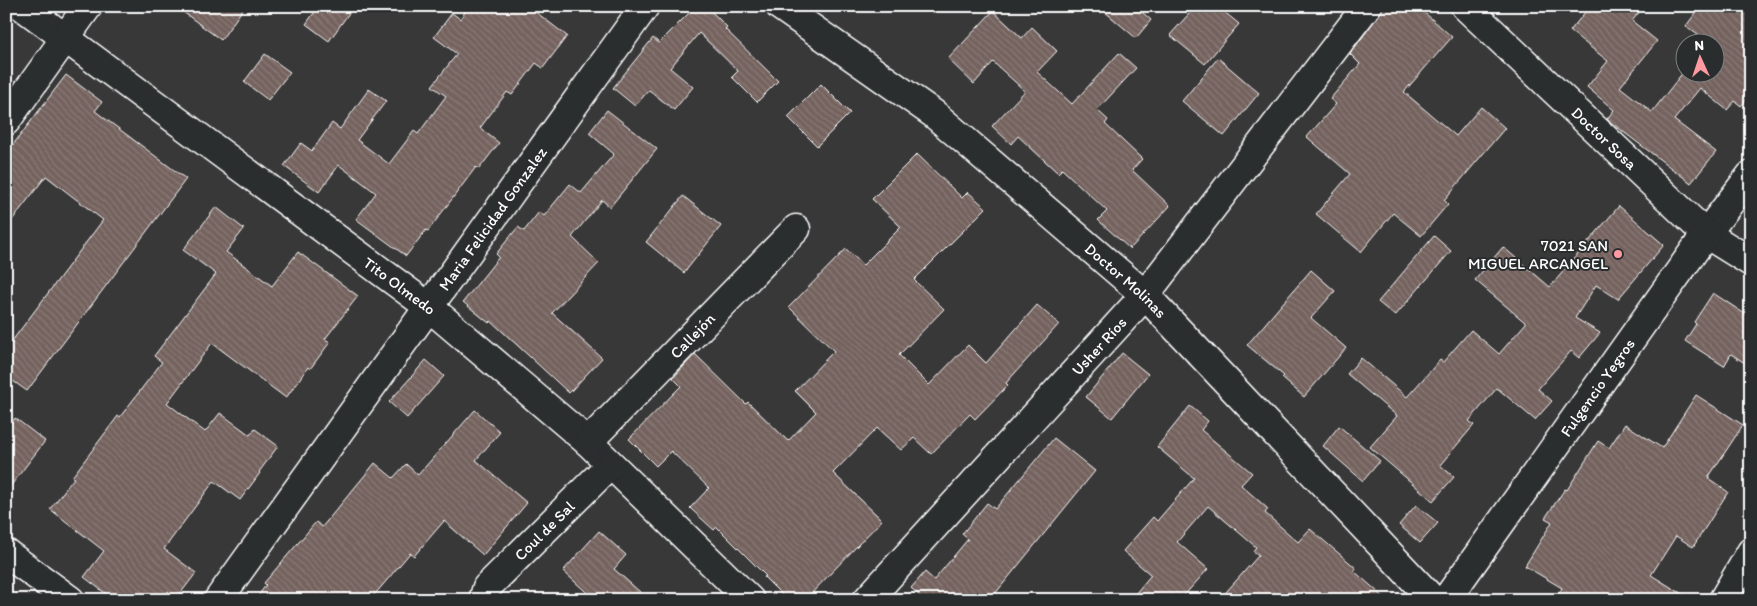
<svg xmlns="http://www.w3.org/2000/svg" width="1757" height="606" font-family="Itim,sans-serif">
	<style>
		.building { fill: url(#building-back-hatch); stroke: #fff }
		.lines { fill: none; stroke-linecap: round; stroke-linejoin: round }
		.minor-casing { stroke: #fff; stroke-width: 31 }
		.tertiary-casing { stroke: #fff; stroke-width: 31 }
		.secondary-casing { stroke: #fff; stroke-width: 31 }
		.minor { stroke: #2a2d2e; stroke-width: 28 }
		.tertiary { stroke: #2a2d2e; stroke-width: 28 }
		.secondary { stroke: #2a2d2e; stroke-width: 28 }
		.poi-dot { fill: #ff9aa2; stroke: #2a2d2e; stroke-width: 2 }
		.labels { text-anchor: middle; stroke-width: 4; stroke-linejoin: round; paint-order: stroke }
		.street-label { font-size: 16px; fill: #fff; stroke: #2a2d2e }
		.poi-label { font-size: 16px; fill: #fff; stroke: #2a2d2e; text-anchor: end }
	</style>
	<defs>
		<pattern id="building-back-hatch" width="6" height="6" patternUnits="userSpaceOnUse" patternTransform="scale(1.25)"><rect width="6" height="6" fill="#74625e"/><path d="M-1 5l2 2M0 0l6 6M5-1l2 2" fill="none" stroke="#897a76"/></pattern>
	</defs>
	<rect width="100%" height="100%" fill="#393838"/>
	<filter id="ink" filterUnits="userSpaceOnUse"><feTurbulence type="fractalNoise" baseFrequency=".02" numOctaves="2"/><feDisplacementMap in="SourceGraphic" scale="10" xChannelSelector="R" yChannelSelector="G"/><feConvolveMatrix kernelMatrix="1 2 1 2 8 2 1 2 1" color-interpolation-filters="sRGB"/></filter>
	<g filter="url(#ink)">
		<path class="building" d="M175,6H245L221,40Z
			M319,6H354L329,41L306,24Z
			M469,6H528L567,36L543,68L536,63L512,95L507,92L480,128L499,143L479,169L476,167L428,231L426,230L406,256L356,219L376,193L339,165L319,192L284,166L301,143L312,151L332,123L340,129L369,89L386,101L357,140L389,164L414,131L418,134L446,96L432,86L457,54L434,37L452,13L460,19Z
			M696,6H706L727,27L725,29L778,81L757,102L732,77L738,71L699,33L670,68L693,87L674,110L649,90L635,106L613,88L653,38L659,43Z
			M1098,6H1135L1151,20L1136,38Z
			M1196,6H1217L1239,24L1205,64L1170,35Z
			M1385,6H1417L1452,37L1404,92L1456,136L1481,107L1505,128L1444,200L1448,204L1421,236L1393,213L1361,252L1316,214L1350,174L1307,137L1336,104L1330,99L1360,64L1350,54Z
			M1590,6H1644L1632,21L1657,41L1620,87L1652,112L1684,71V72H1714V42H1707L1686,26L1701,6H1751V94L1741,106L1735,101L1727,110L1700,88L1674,120L1716,152L1691,183L1609,121L1607,119L1614,110L1587,87L1608,61L1570,31Z
			M993,11L1022,38L1032,27L1057,51L1037,72L1072,104L1119,53L1136,68L1097,110L1108,120L1105,124L1142,159L1132,170L1170,206L1130,249L1098,220L1107,211L1062,169L1058,173L1018,136L1011,144L992,126L1025,91L993,62L974,84L948,59Z
			M265,54L290,72L268,100L244,82Z
			M1218,58L1259,93L1224,136L1182,101Z
			M66,75L102,102L95,111L186,179L27,391L6,376V349L103,220L46,176L6,228V154Z
			M821,84L850,113L817,146L788,117Z
			M607,110L657,149L610,207L602,200L572,237L599,263L552,313L602,358L569,393L491,321L489,323L463,302L499,257L496,254L518,227L524,231L539,212L544,216L570,184L581,193L614,154L589,133Z
			M917,154L962,198L968,192L986,208L914,280L944,309L899,355L929,385L968,345L986,363L1037,305L1059,324L1006,383L1008,385L975,419L970,414L931,454L914,438L901,450L877,428L833,473L882,520L805,600H787L764,577L766,576L717,527L714,530L690,508L709,488L671,451L656,466L629,439L681,386L673,378L695,354L746,404L748,402L788,441L816,412L795,391L834,351L789,307L846,249L863,265L901,227L872,199Z
			M683,196L721,226L684,273L646,242Z
			M1619,206L1664,245L1618,299L1596,285L1575,318L1600,333L1579,358L1571,351L1538,389L1552,401L1535,420L1497,388L1469,421L1474,425L1440,465L1454,477L1433,501L1370,447L1397,416L1347,374L1361,358L1407,397L1440,360L1443,362L1471,330L1499,354L1526,323L1475,280L1503,247L1550,287Z
			M216,207L244,229L226,252L272,286L298,252L358,296L325,339L330,342L310,369L308,367L286,398L212,343L167,403L205,432L220,413L250,435L255,429L278,446L259,472L260,473L240,500L214,481L164,549L196,573L177,598L168,591L162,600H114L84,577L104,551L50,509L74,478L72,477L118,416L120,417L162,362L154,356L216,274L183,250Z
			M1434,236L1451,251L1395,316L1378,302Z
			M1311,270L1335,291L1311,318L1346,348L1304,397L1282,378L1284,376L1247,345Z
			M1713,293L1751,318V367L1731,354L1724,366L1685,341L1696,324L1694,322Z
			M1122,353L1148,374L1112,418L1086,397Z
			M426,360L444,376L407,418L389,402Z
			M1696,395L1743,425L1708,478L1728,492L1693,547L1676,536L1651,575L1692,600H1555L1562,588L1525,566L1552,522L1545,518L1565,489L1567,490L1598,441L1609,448L1625,424L1662,448Z
			M1190,406L1208,421L1201,430L1252,473L1241,485L1268,509L1265,513L1298,542L1310,529L1356,568L1354,571L1387,600H1219L1259,555L1253,551L1256,547L1208,506L1177,542L1208,569L1180,600H1130L1151,575L1123,551L1153,517L1157,521L1194,478L1157,447Z
			M475,410L500,432L476,460L527,503L483,555L444,521L414,556L410,553L370,600H255L266,585L264,583L316,522L322,527L375,463L393,478L406,464L418,475Z
			M15,418L45,441L6,492V431Z
			M1339,426L1380,461L1363,481L1323,446Z
			M1054,438L1095,471L990,600H918L921,597L911,588L925,572L934,580L968,539L962,534L987,503L995,509Z
			M1416,505L1438,523L1420,543L1399,525Z
			M599,531L626,555L614,569L649,600H595L563,571Z"/>
		<g class="lines">
			<defs>
				<g id="minor">
					<path id="s1" d="M22,6L429,307L588,442L750,600"/>
					<path id="s2" d="M780,6L934,114L1145,295L1433,600"/>
					<path d="M1706,234L1751,175"/>
					<path id="s3" d="M588,442L796,229"/>
					<path d="M6,553L70,600"/>
					<path id="s4" d="M218,600L645,6"/>
					<path id="s5" d="M483,600L487,587L610,465"/>
					<path id="s6" d="M867,600L1145,295L1367,6"/>
					<path d="M1723,600L1751,552"/>
				</g>
				<g id="tertiary">
					<path id="s7" d="M1465,6L1706,234L1751,262"/>
					<path id="s8" d="M1446,600L1706,234"/>
				</g>
				<path id="secondary" d="M6,121L88,6"/>
			</defs>
			<use href="#minor" class="minor-casing"/>
			<use href="#tertiary" class="tertiary-casing"/>
			<use href="#secondary" class="secondary-casing"/>
			<use href="#minor" class="minor"/>
			<use href="#tertiary" class="tertiary"/>
			<use href="#secondary" class="secondary"/>
		</g>
	</g>
	<circle class="poi-dot" cx="1618" cy="254" r="5"/>
	<g class="labels">
		<g class="street-label">
			<text dy="6" stroke="none"><textPath href="#s7" startOffset="192">Doctor Sosa</textPath></text>
			<text dy="6" stroke="none"><textPath href="#s4" startOffset="470">Maria Felicidad Gonzalez</textPath></text>
			<text dy="6" stroke="none"><textPath href="#s2" startOffset="442">Doctor Molinas</textPath></text>
			<text dy="6" stroke="none"><textPath href="#s1" startOffset="470">Tito Olmedo</textPath></text>
			<text dy="6" stroke="none"><textPath href="#s3" startOffset="149">Callejón</textPath></text>
			<text dy="6" stroke="none"><textPath href="#s6" startOffset="344">Usher Ríos</textPath></text>
			<text dy="6" stroke="none"><textPath href="#s8" startOffset="261">Fulgencio Yegros</textPath></text>
			<text dy="6" stroke="none"><textPath href="#s5" startOffset="94">Coul de Sal</textPath></text>
		</g>
		<g class="poi-label">
			<text x="1608" y="251">7021 SAN<tspan x="1608" dy="18">MIGUEL ARCANGEL</tspan></text>
		</g>
	</g>
	<rect width="1757" height="606" fill="none" stroke="#2a2d2e" stroke-width="25"/>
	<rect x="12" y="12" width="1732" height="581" fill="none" stroke="#fff" stroke-width="2" filter="url(#ink)"/>
	<g transform="translate(1700 58) rotate(357)"><circle r="24" fill="#2a2d2e" stroke="#7f8182"/>
	<path d="M0-4L9 19L0 12L-9 19Z" fill="#ff9aa2"/>
	<text y="-8" font-size="14" font-weight="bold" text-anchor="middle" fill="#ffffff">N</text>
	</g>
</svg>
